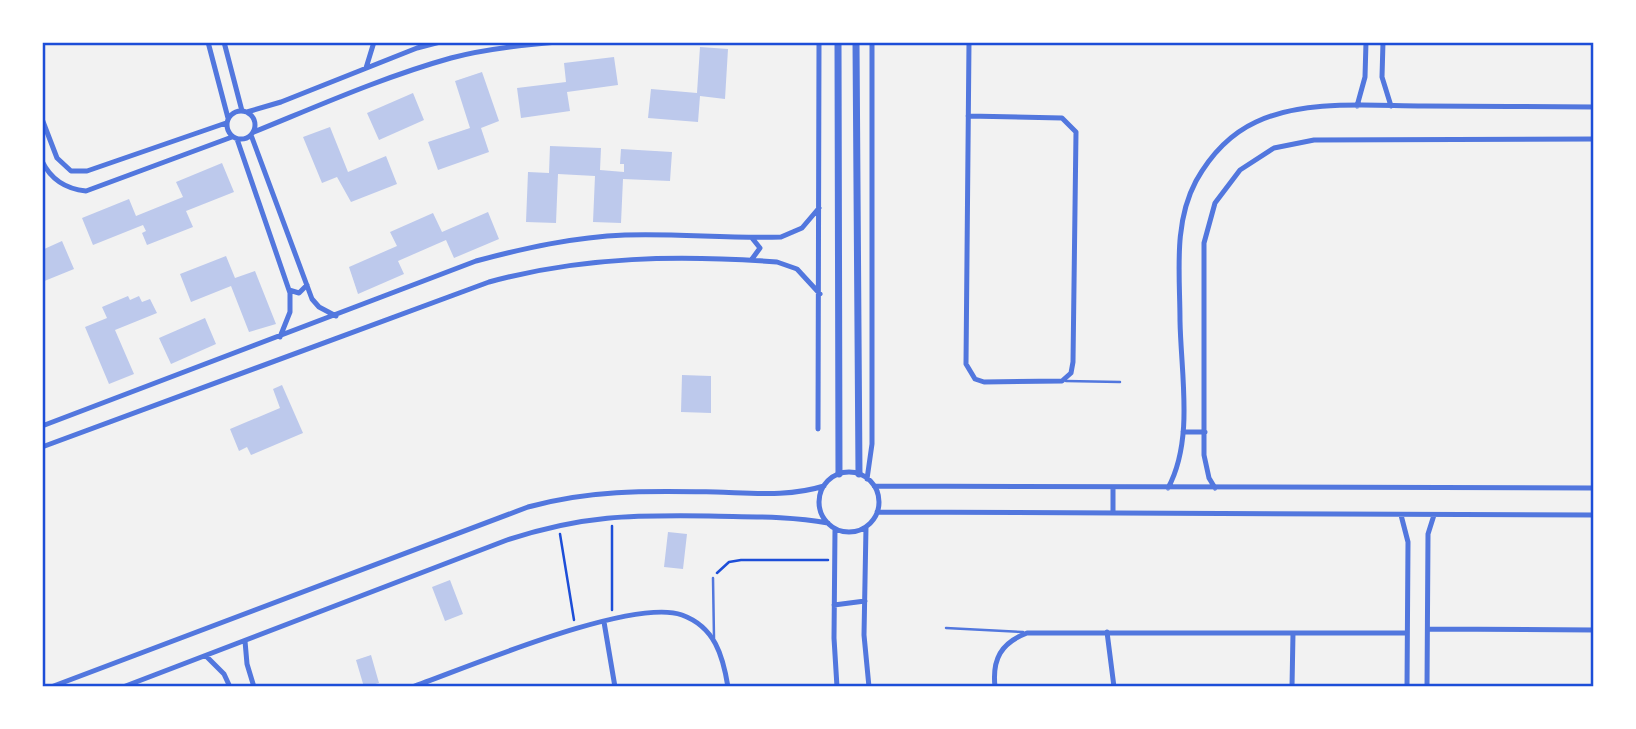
<svg xmlns="http://www.w3.org/2000/svg" width="1636" height="729" font-family="Rubik,sans-serif">
	<style>
		.building { fill: #bdc9ec }
		.lines { fill: none; stroke-linecap: round; stroke-linejoin: round }
		.path { stroke: #1d4ed8; stroke-width: 2.5 }
		.service { stroke: #5277de; stroke-width: 2.5 }
		.minor { stroke: #5277de; stroke-width: 5 }
		.tertiary { stroke: #5277de; stroke-width: 7 }
		.neatline { fill: none; stroke: #1d4ed8; stroke-width: 2.5 }
	</style>
	<rect width="100%" height="100%" fill="#f2f2f2"/>
	<path class="building" d="M700,47L728,49L725,99L700,96L698,122L648,118L651,89L697,93Z
		M614,57L618,85L567,92L570,111L521,118L517,88L566,82L564,63Z
		M482,72L499,121L481,128L489,152L438,170L428,142L470,128L455,81Z
		M413,93L424,120L379,140L367,113Z
		M330,127L348,172L386,156L397,184L351,202L337,177L322,183L303,137Z
		M550,146L601,148L600,170L624,172V164H620L621,149L672,152L670,181L623,179L621,223L593,222L595,176L558,174L556,223L526,222L528,172L549,173Z
		M222,163L234,192L186,211L193,227L147,245L142,233L146,231L143,225L93,245L82,218L129,199L136,216L183,197L176,182Z
		M488,212L499,239L454,258L446,240L398,261L404,274L358,294L349,267L397,246L390,232L433,213L442,232Z
		M62,241L74,269L42,282V250Z
		M226,256L235,278L255,271L276,324L249,332L231,286L191,302L180,274Z
		M128,296L130,300L139,296L142,302L150,299L157,313L115,330L134,374L109,384L85,327L107,318L102,307Z
		M205,318L216,344L171,364L159,338Z
		M682,375L711,376V413L681,412Z
		M282,385L303,433L251,455L247,447L239,451L230,429L280,408L273,389Z
		M668,532L687,534L683,569L664,567Z
		M450,580L463,614L445,621L432,587Z
		M371,655L379,683L364,687L356,660Z"/>
	<g class="lines">
		<path class="path" d="M560,534L574,620
			M717,573L729,562L741,560H828
			M612,610V526"/>
		<path class="service" d="M1066,381L1120,382
			M713,578L714,638
			M946,628L1023,632"/>
		<path class="minor" d="M208,42L228,118
			M224,42L242,111
			M1383,42L1382,77L1391,106
			M366,68L374,42
			M1357,106L1365,77L1366,42
			M227 125a14 14 0 1 1 28 0a14 14 0 1 1-28 0Z
			M247,112L281,102L417,48L440,42
			M968,116L1062,118L1076,132L1073,362L1071,373L1062,381L984,382L975,379L966,364L969,42
			M42,119L57,158L71,171H87L226,123
			M254,132C318,106 383,77 451,58C485,49 522,45 557,42
			M251,135L312,299L319,307L336,316
			M237,139L290,293V312L280,337
			M42,161C51,180 66,189 86,191L232,137
			M752,238L760,248L752,259
			M289,290L299,293L307,285
			M42,426L476,261C525,248 574,237 625,235C677,233 729,239 781,237L802,228L819,208
			M818,429L819,42
			M1183,432H1205
			M42,447L489,282C583,256 680,255 777,262L797,269L820,294
			M819 502a30 30 0 1 1 60 0a30 30 0 1 1-60 0Z
			M867,479L872,444V42
			M874,486L1594,488
			M1113,488V513
			M1168,488C1194,440 1181,375 1180,321C1180,274 1173,224 1196,181C1210,156 1230,134 1256,122C1305,99 1371,106 1424,106C1481,106 1537,107 1594,107
			M1215,488L1209,478L1204,455V243L1215,203L1240,170L1274,148L1314,140L1594,139
			M877,512L1594,515
			M1401,515L1408,542L1407,687
			M866,527L864,635L869,687
			M835,529L834,638L837,687
			M834,605L865,601
			M604,622L615,687
			M1428,629L1594,630
			M1107,632L1114,687
			M245,641L247,664L254,687
			M206,656L224,674L230,687
			M51,687L528,507C591,489 651,491 716,492C753,493 789,497 824,486
			M123,687L507,540C583,515 631,515 709,516C749,517 788,516 828,523
			M412,687C466,668 632,597 682,615C715,627 723,656 728,687
			M995,687C992,659 1001,643 1027,633H1407
			M1292,687L1293,633
			M1427,687L1428,534L1434,515"/>
		<path class="tertiary" d="M838,42L839,474
			M856,42L859,474"/>
	</g>
	<rect width="1636" height="729" fill="none" stroke="#ffffff" stroke-width="88"/>
	<rect x="44" y="44" width="1548" height="641" class="neatline"/>
</svg>
